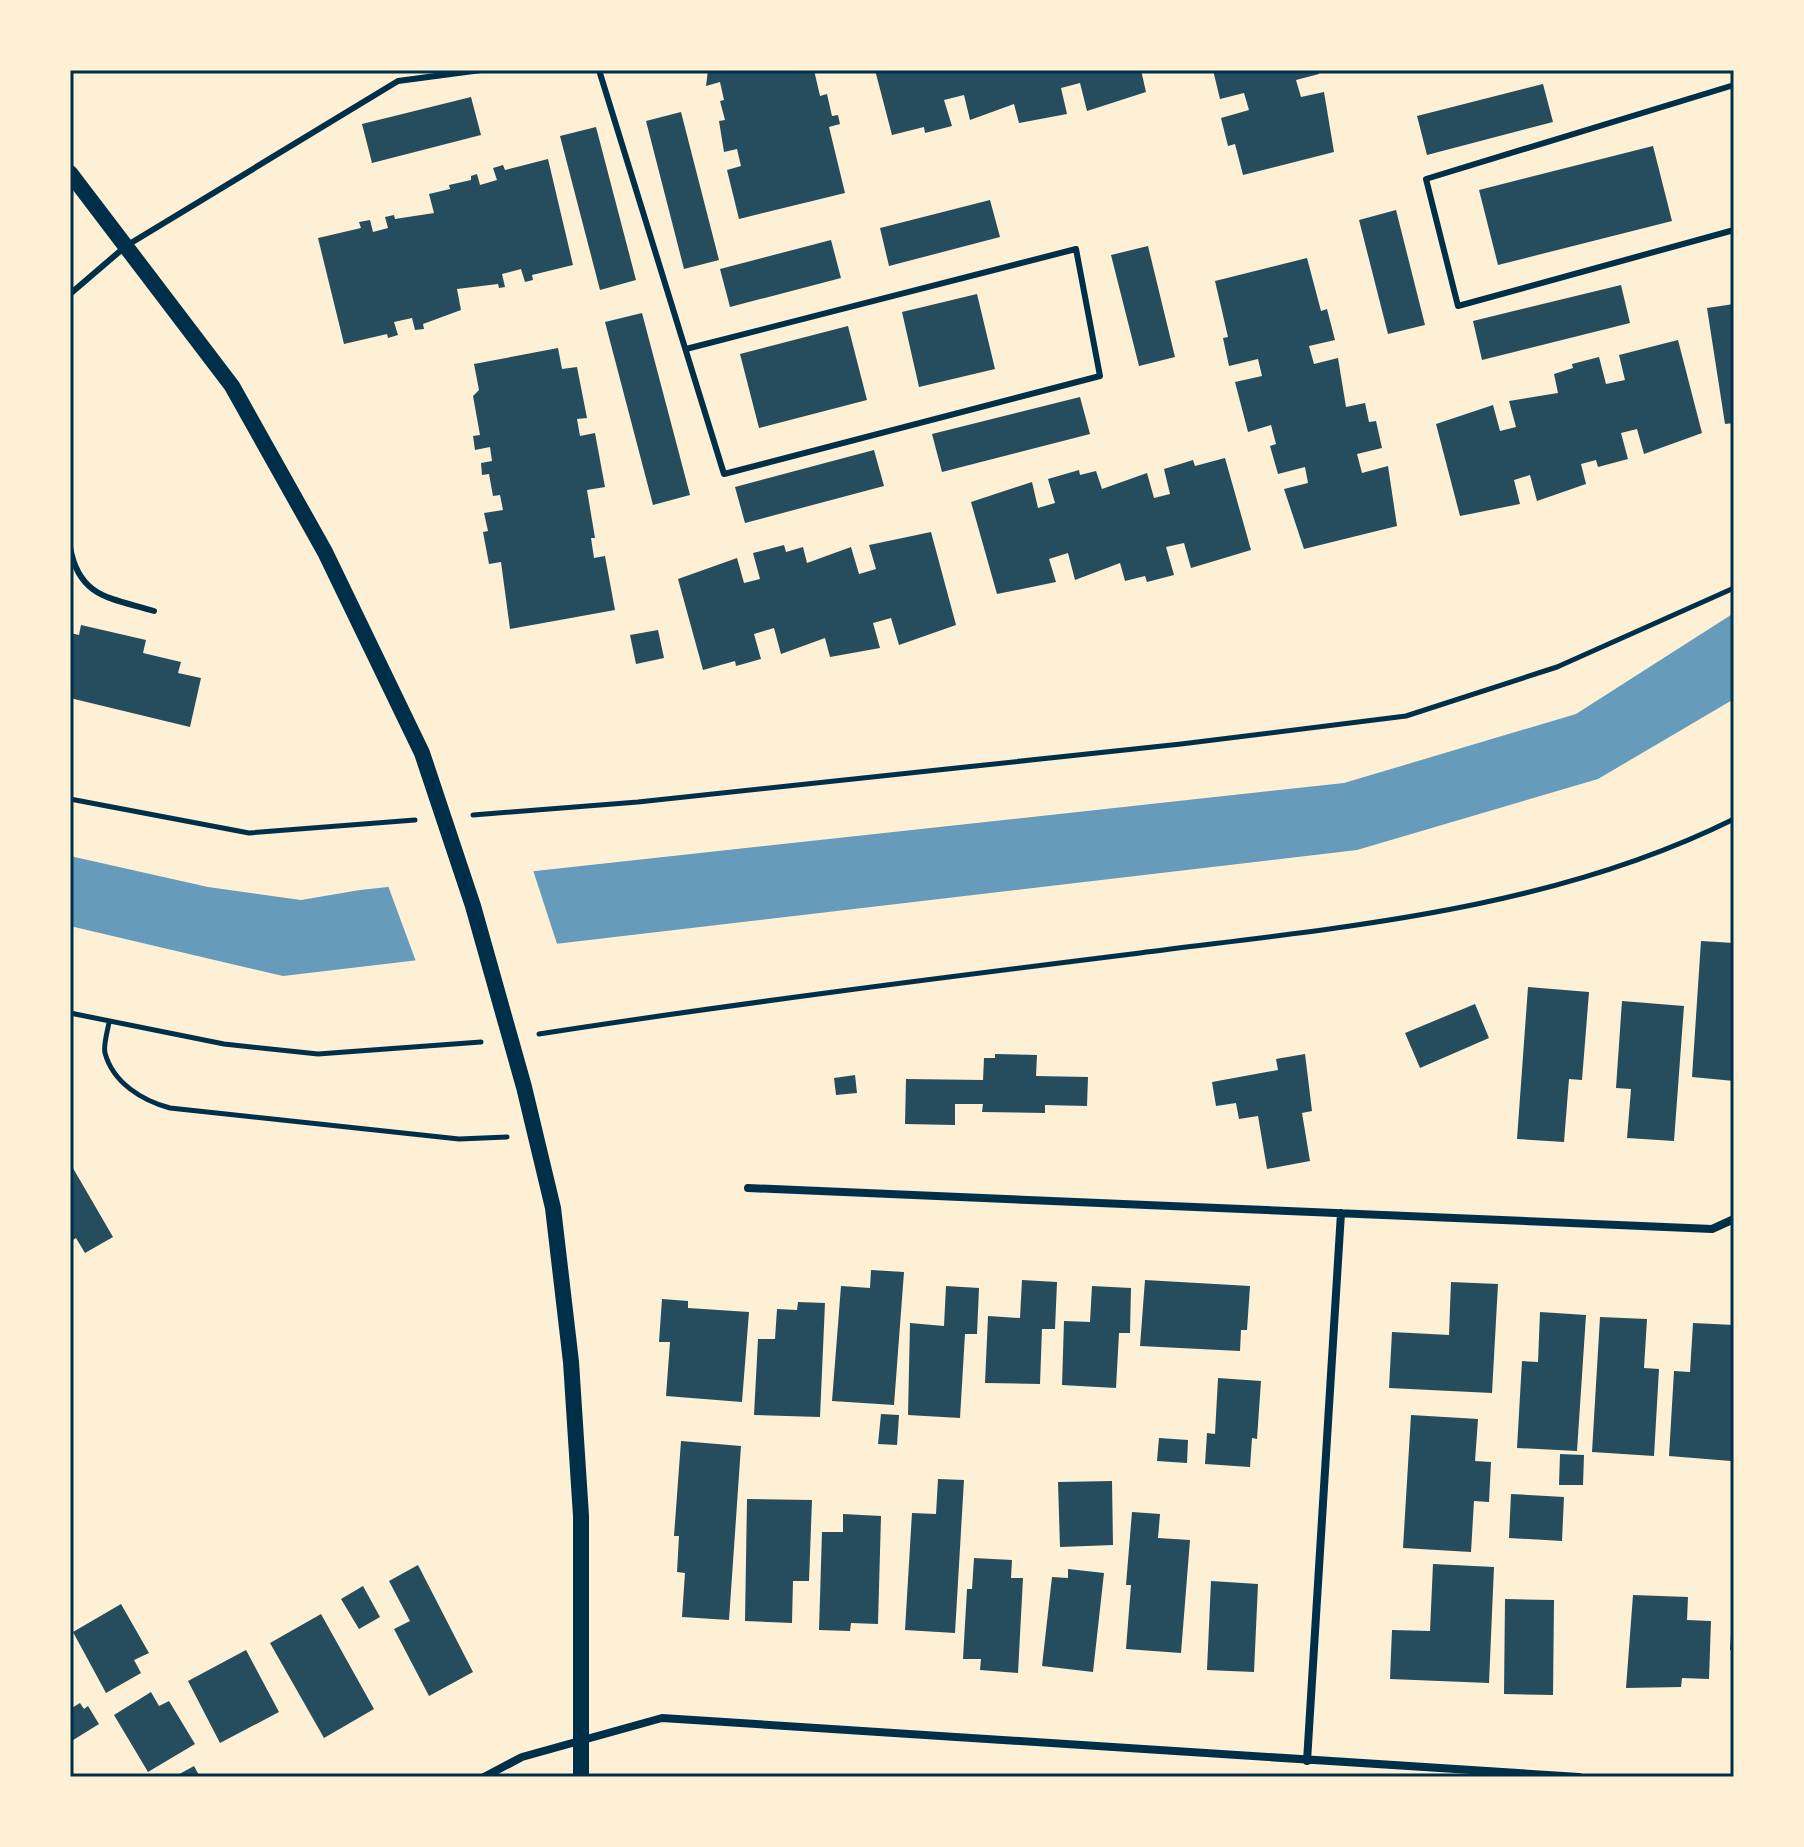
<svg xmlns="http://www.w3.org/2000/svg" width="1804" height="1847" font-family="'DejaVu Sans',sans-serif">
	<style>
		.water { fill: #669bbc }
		.pier { fill: #fdf0d5 }
		.building { fill: #264d5e }
		.lines { fill: none; stroke-linecap: round; stroke-linejoin: round }
		.path { stroke: #003049; stroke-width: 5 }
		.service { stroke: #003049; stroke-width: 6 }
		.minor { stroke: #003049; stroke-width: 8 }
		.secondary { stroke: #003049; stroke-width: 16 }
		.neatline { fill: none; stroke: #003049; stroke-width: 3 }
	</style>
	<rect width="100%" height="100%" fill="#fdf0d5"/>
	<path class="water" d="M1734,613V699L1598,779L1357,850L283,976L70,926V856L208,887L301,900L360,890L1344,783L1576,714Z"/>
	<path class="pier" d="M532,867L559,950L418,967L387,883Z"/>
	<path class="building" d="M708,70H814L820,96L827,94L832,116L838,115L840,124L829,127L845,193L739,219L727,170L741,166L737,149L724,152L719,121L725,120L720,101L724,100L720,82L706,86Z
		M875,70H1141L1146,92L1087,111L1080,83L1061,88L1067,114L1019,123L1014,104L970,120L964,95L944,100L952,126L925,133L924,127L892,135Z
		M1213,70H1318L1319,74L1296,80L1301,97L1324,92L1334,152L1243,175L1235,144L1228,146L1221,118L1249,110L1244,93L1220,99Z
		M1543,84L1553,122L1427,155L1417,116Z
		M471,97L481,135L372,163L362,124Z
		M681,112L719,260L684,269L646,121Z
		M596,127L636,280L600,290L560,136Z
		M1653,146L1672,221L1498,265L1479,190Z
		M548,159L573,265L532,275L533,280L525,282L521,269L502,274L505,287L499,288L498,284L457,289L461,310L423,324L424,329L415,330L412,318L394,322L398,335L388,338L387,334L344,344L318,238L361,228L359,222L370,220L373,232L388,228L385,217L394,215L395,219L434,213L429,194L450,189L449,185L471,180V176L477,174L480,185L497,180L493,168L503,165L505,170Z
		M990,200L1000,237L889,266L880,228Z
		M1396,210L1425,325L1388,334L1359,220Z
		M831,240L841,278L730,307L720,269Z
		M1148,246L1175,357L1139,366L1111,255Z
		M1307,258L1321,311L1327,309L1335,340L1309,346L1314,364L1338,358L1346,407L1365,403L1369,422L1376,421L1382,448L1357,454L1362,473L1388,466L1397,526L1304,549L1284,489L1308,483L1305,467L1278,474L1270,446L1276,444L1271,425L1248,432L1235,382L1262,376L1258,359L1229,366L1223,338L1228,337L1215,281Z
		M1621,285L1630,323L1482,360L1473,321Z
		M977,294L995,369L919,387L902,312Z
		M1734,304V423L1725,424L1707,308Z
		M642,313L690,495L653,505L605,322Z
		M848,326L867,400L759,428L740,354Z
		M1678,340L1702,433L1644,454L1637,429L1621,433L1628,459L1598,467L1596,460L1581,464L1586,484L1537,501L1530,475L1514,480L1520,504L1460,516L1436,424L1493,405L1500,431L1516,427L1509,401L1558,393L1554,374L1573,368L1572,364L1599,357L1606,384L1625,380L1619,355Z
		M558,348L562,369L577,367L587,418L577,419L580,436L595,433L605,487L587,490L595,538H591L594,558L605,556L615,610L510,629L501,562L489,564L483,532L488,531L484,513L503,510L500,495L493,496L489,474L482,475L481,463L492,461L490,447L475,450L473,436L480,435L473,396L479,390L474,364Z
		M1080,397L1090,434L942,472L932,434Z
		M874,450L884,486L745,523L735,487Z
		M1225,458L1251,550L1191,568L1184,543L1166,547L1174,575L1147,582L1145,576L1125,581L1120,563L1075,580L1068,553L1049,559L1056,582L997,594L971,502L1032,482L1038,508L1055,503L1048,479L1079,470L1080,475L1096,471L1102,489L1147,473L1154,498L1170,494L1164,469L1193,460L1195,466Z
		M931,532L956,625L899,645L891,618L873,623L880,648L830,657L825,638L781,654L774,628L754,634L761,659L736,666L735,661L703,670L678,579L737,558L744,583L760,579L753,553L784,545L786,552L803,547L807,563L851,547L859,574L876,569L869,545Z
		M81,625L146,640L143,653L181,662L178,673L201,678L190,727L70,698V633L79,635Z
		M658,630L664,658L636,664L630,635Z
		M1701,941L1734,943V1081L1692,1077Z
		M1528,987L1589,992L1582,1080L1569,1079L1564,1142L1517,1139Z
		M1622,1001L1684,1006L1674,1141L1627,1138L1631,1089L1616,1088Z
		M1475,1004L1489,1038L1420,1068L1405,1033Z
		M995,1054L1037,1055L1036,1076L1088,1077L1087,1106L1045,1105V1113L982,1112L983,1104H955V1125L905,1124L906,1079L983,1080L984,1058H995Z
		M1305,1054L1312,1111L1302,1113L1310,1161L1267,1169L1258,1116L1239,1119L1236,1103L1216,1106L1212,1082L1278,1070L1276,1059Z
		M855,1075L857,1093L836,1095L834,1078Z
		M70,1163L113,1237L85,1253L76,1238L70,1242Z
		M871,1270L904,1272L894,1405L832,1401L841,1286L870,1288Z
		M1022,1280L1057,1282L1055,1329H1042L1040,1384L985,1383L988,1316L1020,1318Z
		M1145,1280L1250,1286L1247,1330H1241L1240,1351L1140,1346Z
		M1451,1282L1498,1284L1492,1393L1389,1388L1392,1332L1449,1335Z
		M946,1286L979,1288L977,1334H965L960,1418L908,1415L910,1323L944,1326Z
		M1092,1286L1131,1288L1130,1333H1119L1116,1388L1062,1385L1064,1321L1090,1322Z
		M662,1299L688,1301V1308L749,1312L742,1402L666,1396L670,1342H659Z
		M798,1302L825,1303L820,1417L754,1415L758,1339H775L777,1309L797,1310Z
		M1540,1312L1586,1315L1577,1451L1517,1448L1522,1361L1538,1362Z
		M1600,1317L1647,1319L1644,1368L1659,1369L1654,1456L1592,1452Z
		M1693,1323L1734,1325L1731,1461L1669,1456L1674,1371L1690,1372Z
		M1218,1378L1261,1381L1257,1439L1252,1438L1250,1467L1205,1464L1207,1433L1215,1434Z
		M881,1414L899,1415L897,1445L878,1444Z
		M1411,1415L1478,1419L1475,1461L1491,1462L1489,1502L1474,1501L1471,1552L1403,1548Z
		M1159,1438L1188,1440L1187,1463L1157,1461Z
		M681,1441L741,1446L729,1620L682,1617L685,1573L677,1572L679,1536H674Z
		M1560,1454L1584,1455L1583,1485H1559Z
		M938,1479L964,1480L955,1633L905,1630L912,1513L936,1514Z
		M1112,1481L1113,1545L1060,1547L1058,1482Z
		M1511,1494L1564,1497L1562,1541L1509,1538Z
		M747,1499L812,1500L809,1581H793L792,1623L745,1621Z
		M1132,1512L1160,1514L1158,1538L1190,1540L1181,1653L1126,1649L1131,1585H1126Z
		M843,1514L881,1516L878,1624L851,1623L850,1631L819,1630L822,1532H843Z
		M974,1558L1012,1560L1011,1578H1023L1018,1673L980,1670L981,1659H963L967,1589H972Z
		M1433,1564L1494,1567L1489,1683L1390,1679L1392,1630L1430,1631Z
		M418,1565L473,1672L429,1696L394,1629L410,1621L389,1581Z
		M1068,1569L1104,1573L1093,1672L1042,1666L1052,1577L1068,1578Z
		M1211,1581L1258,1584L1254,1672L1207,1670Z
		M363,1586L380,1617L359,1629L341,1599Z
		M1633,1595L1688,1597L1687,1620L1711,1621L1709,1679L1682,1678L1681,1687L1626,1688Z
		M1505,1599L1554,1600L1553,1695L1504,1694Z
		M121,1604L149,1653L134,1660L141,1673L106,1693L73,1632Z
		M321,1614L374,1709L324,1738L270,1643Z
		M1732,1620H1734V1651L1730,1650Z
		M246,1650L279,1712L220,1743L188,1681Z
		M151,1692L159,1706L169,1701L195,1744L148,1772L114,1715Z
		M80,1703L84,1709L88,1706L99,1724L70,1742V1709Z
		M194,1766L200,1777H174Z"/>
	<g class="lines">
		<path class="path" d="M70,799L249,833L415,820
			M473,815L638,802L1181,744L1406,716L1557,667L1734,588
			M70,1013L224,1044L318,1054L481,1042
			M109,1022C108,1030 103,1045 105,1053C113,1083 143,1101 170,1108L459,1139L507,1137
			M539,1034C739,1003 939,978 1140,953C1341,927 1549,911 1734,819"/>
		<path class="service" d="M599,70L724,474L1100,376L1076,249L686,349
			M1734,85L1426,179L1458,306L1734,230
			M70,294L126,246L398,81L481,70
			M70,547C79,598 111,598 154,611"/>
		<path class="minor" d="M748,1188L1712,1229L1734,1219
			M1307,1761L1341,1213
			M484,1777L522,1757L662,1718L1579,1777"/>
		<path class="secondary" d="M70,173L232,386L325,552L422,753L473,906L524,1087L553,1208L571,1362L581,1516V1777"/>
	</g>
	<rect width="1804" height="1847" fill="none" stroke="#fdf0d5" stroke-width="144"/>
	<rect x="72" y="72" width="1660" height="1703" class="neatline"/>
</svg>
